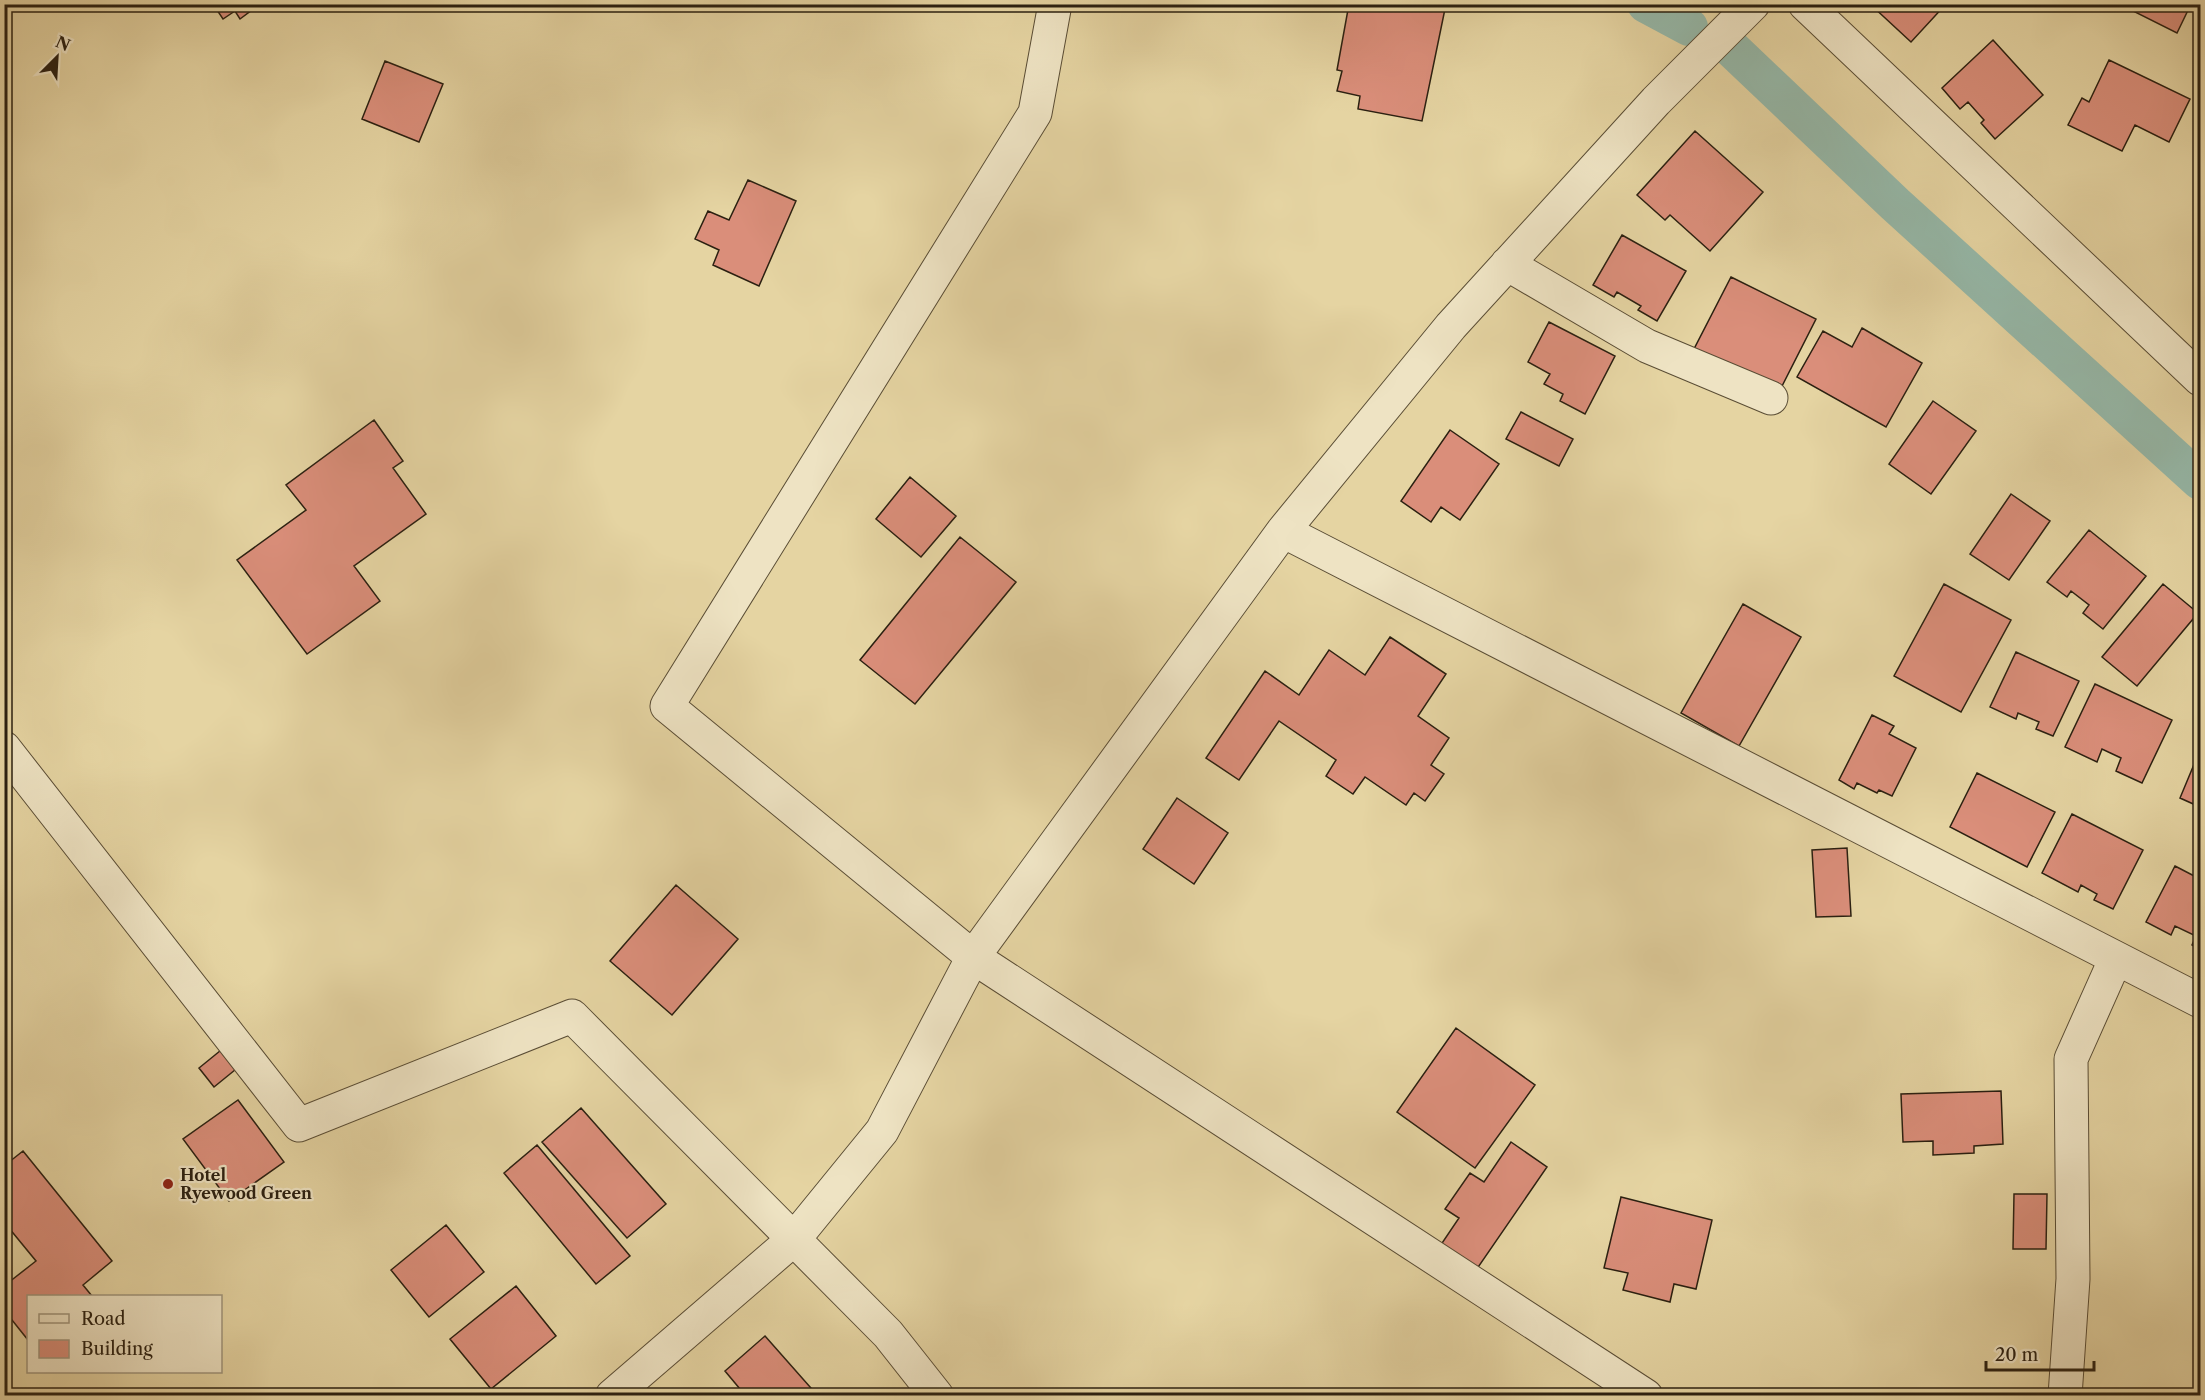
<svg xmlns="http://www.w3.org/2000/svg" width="2205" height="1400" font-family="'Libre Caslon Text',serif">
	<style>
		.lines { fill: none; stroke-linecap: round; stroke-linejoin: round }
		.canal { stroke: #96b8a8; stroke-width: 38 }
		.building { fill: #da8e7a; stroke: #2b2011; stroke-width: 1.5 }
		.minor-casing { stroke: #5a4d35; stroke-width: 35 }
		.minor { stroke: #eee3c3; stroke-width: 33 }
		.poi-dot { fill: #8f2418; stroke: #eee3c3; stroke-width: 2 }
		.labels { text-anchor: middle; stroke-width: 4.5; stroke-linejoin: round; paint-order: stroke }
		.poi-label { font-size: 16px; font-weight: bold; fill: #2b2011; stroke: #eee3c3; text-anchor: start }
	</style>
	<rect width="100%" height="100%" fill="#e5d4a2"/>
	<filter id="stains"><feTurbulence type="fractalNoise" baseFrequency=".00333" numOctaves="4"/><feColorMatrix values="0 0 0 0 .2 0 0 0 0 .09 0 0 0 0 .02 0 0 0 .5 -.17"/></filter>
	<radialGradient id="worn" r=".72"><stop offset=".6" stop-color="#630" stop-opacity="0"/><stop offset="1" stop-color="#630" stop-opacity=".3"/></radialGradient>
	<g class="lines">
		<path class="canal" d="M1646,4L1689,27
			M1732,49L1895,204L2200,481"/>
	</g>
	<path class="building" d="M213,4H260L240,19L235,11L223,19Z
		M1349,4H1446L1422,121L1358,109L1360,96L1337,91L1342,71L1337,70Z
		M1870,4H1946L1911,42Z
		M2129,4H2191L2177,33L2127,8Z
		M1993,40L2043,95L1995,139L1981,123L1984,120L1968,102L1960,109L1942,88Z
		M2109,60L2190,99L2169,142L2135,125L2122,151L2068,125L2082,98L2089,102Z
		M385,61L443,84L419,142L362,119Z
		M1695,131L1763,192L1710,251L1670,215L1665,220L1637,195Z
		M748,180L796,201L759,286L713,265L719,250L695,239L708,211L729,220Z
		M1622,235L1686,271L1657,321L1638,310L1641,306L1617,292L1614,297L1593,285Z
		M1731,277L1816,319L1779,392L1694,349Z
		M1549,322L1615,356L1585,414L1560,401L1563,394L1544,384L1550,374L1528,362Z
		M1862,328L1922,363L1886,427L1797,377L1823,331L1852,347Z
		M1933,401L1976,431L1931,494L1889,464Z
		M1521,412L1573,439L1559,466L1506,439Z
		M374,420L403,461L393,468L426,514L354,566L380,601L307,654L237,560L306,510L286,485Z
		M1450,430L1499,464L1460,520L1441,507L1431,522L1401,501Z
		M910,477L956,516L921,557L876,519Z
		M2011,494L2050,521L2009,580L1970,554Z
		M2089,530L2146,576L2103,629L2083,613L2089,605L2071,591L2067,597L2047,582Z
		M960,537L1016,582L915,704L860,660Z
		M1944,584L2011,620L1961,712L1894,676Z
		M2163,584L2198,613L2137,686L2102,657Z
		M1743,604L1801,637L1739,746L1681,713Z
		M1390,637L1446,674L1418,716L1449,738L1431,765L1444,774L1425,801L1414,793L1406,805L1365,777L1353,794L1326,776L1336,760L1279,721L1239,780L1206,758L1265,671L1299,695L1329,650L1365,675Z
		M2016,652L2079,681L2053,736L2036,729L2039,722L2018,713L2016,719L1990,707Z
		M2095,684L2172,720L2142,783L2116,771L2121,758L2102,749L2097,762L2065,747Z
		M1872,715L1894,726L1889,734L1916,748L1892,796L1879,790L1877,793L1857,783L1854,789L1839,780Z
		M2200,750V807L2180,798Z
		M1977,773L2055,812L2027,867L1950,827Z
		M1177,798L1228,833L1194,884L1143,849Z
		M2072,814L2143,850L2113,909L2094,900L2097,894L2081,885L2078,892L2042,873Z
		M1847,848L1851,916L1816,917L1812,850Z
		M2175,866L2200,879V950L2192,945L2196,936L2175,926L2171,935L2146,922Z
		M676,885L738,939L672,1015L610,961Z
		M1456,1028L1535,1085L1475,1168L1397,1112Z
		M231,1042L246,1061L214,1087L199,1068Z
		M2001,1091L2003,1144L1974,1146V1153L1933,1155V1141L1903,1142L1901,1094Z
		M238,1100L284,1162L229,1201L183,1139Z
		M581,1108L666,1204L627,1238L542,1142Z
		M2200,1117V1147L2194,1118Z
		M1511,1142L1547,1167L1472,1276L1436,1252L1459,1218L1445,1209L1470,1173L1484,1182Z
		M537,1145L630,1256L596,1284L504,1173Z
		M23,1151L112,1261L83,1285L92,1296H28V1340L4,1310V1286L36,1261L4,1222V1166Z
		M2014,1194H2047L2046,1249H2013Z
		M1621,1197L1712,1220L1696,1289L1674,1284L1670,1302L1623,1290L1628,1273L1604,1268Z
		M446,1225L484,1272L429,1317L391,1270Z
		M516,1286L556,1336L491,1389L450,1339Z
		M765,1336L818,1396H736L735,1394L740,1389L725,1371Z"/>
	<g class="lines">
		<defs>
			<path id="minor" d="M1055,4L1035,113L667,706L973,957L1646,1396
				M1805,4L2200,379
				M1507,264L1647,346L1771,398
				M1283,531L2200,1001
				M4,748L299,1125L572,1016L888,1334L937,1396
				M612,1396L794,1239L882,1131L973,957L1283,531L1451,326L1656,101L1753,4
				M2065,1396L2073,1279L2071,1059L2116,958"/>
		</defs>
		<use href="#minor" class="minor-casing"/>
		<use href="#minor" class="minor"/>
	</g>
	<circle class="poi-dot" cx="168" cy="1184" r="6"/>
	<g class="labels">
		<g class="poi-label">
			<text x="180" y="1181">Hotel<tspan x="180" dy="18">Ryewood Green</tspan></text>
		</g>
	</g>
	<rect width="2205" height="1400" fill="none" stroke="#e5d4a2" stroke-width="24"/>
	<rect x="6" y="6" width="2193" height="1388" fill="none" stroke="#2b2011" stroke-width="3"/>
	<rect x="12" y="12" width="2181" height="1376" fill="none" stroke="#2b2011" stroke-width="1.5"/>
	<rect x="27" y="1295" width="195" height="78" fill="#eee3c3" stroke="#a0957c" stroke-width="1.5"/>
	<rect x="39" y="1314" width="30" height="9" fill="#eee3c3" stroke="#a0957c" stroke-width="1.5"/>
	<text x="81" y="1325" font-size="18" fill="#2b2011">Road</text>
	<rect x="39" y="1340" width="30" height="18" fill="#da8e7a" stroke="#a0957c" stroke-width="1.5"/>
	<text x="81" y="1355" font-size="18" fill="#2b2011">Building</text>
	<g transform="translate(57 57) rotate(24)" stroke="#eee3c3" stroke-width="4.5" paint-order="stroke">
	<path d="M0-4.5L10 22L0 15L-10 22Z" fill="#2b2011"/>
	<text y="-9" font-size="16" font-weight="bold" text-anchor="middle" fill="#2b2011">N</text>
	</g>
	<path d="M1986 1361v9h108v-9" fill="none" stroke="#2b2011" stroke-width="3"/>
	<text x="1995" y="1361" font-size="18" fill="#2b2011" stroke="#eee3c3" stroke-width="4.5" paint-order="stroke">20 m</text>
	<rect width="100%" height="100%" filter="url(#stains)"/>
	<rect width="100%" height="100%" fill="url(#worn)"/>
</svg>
